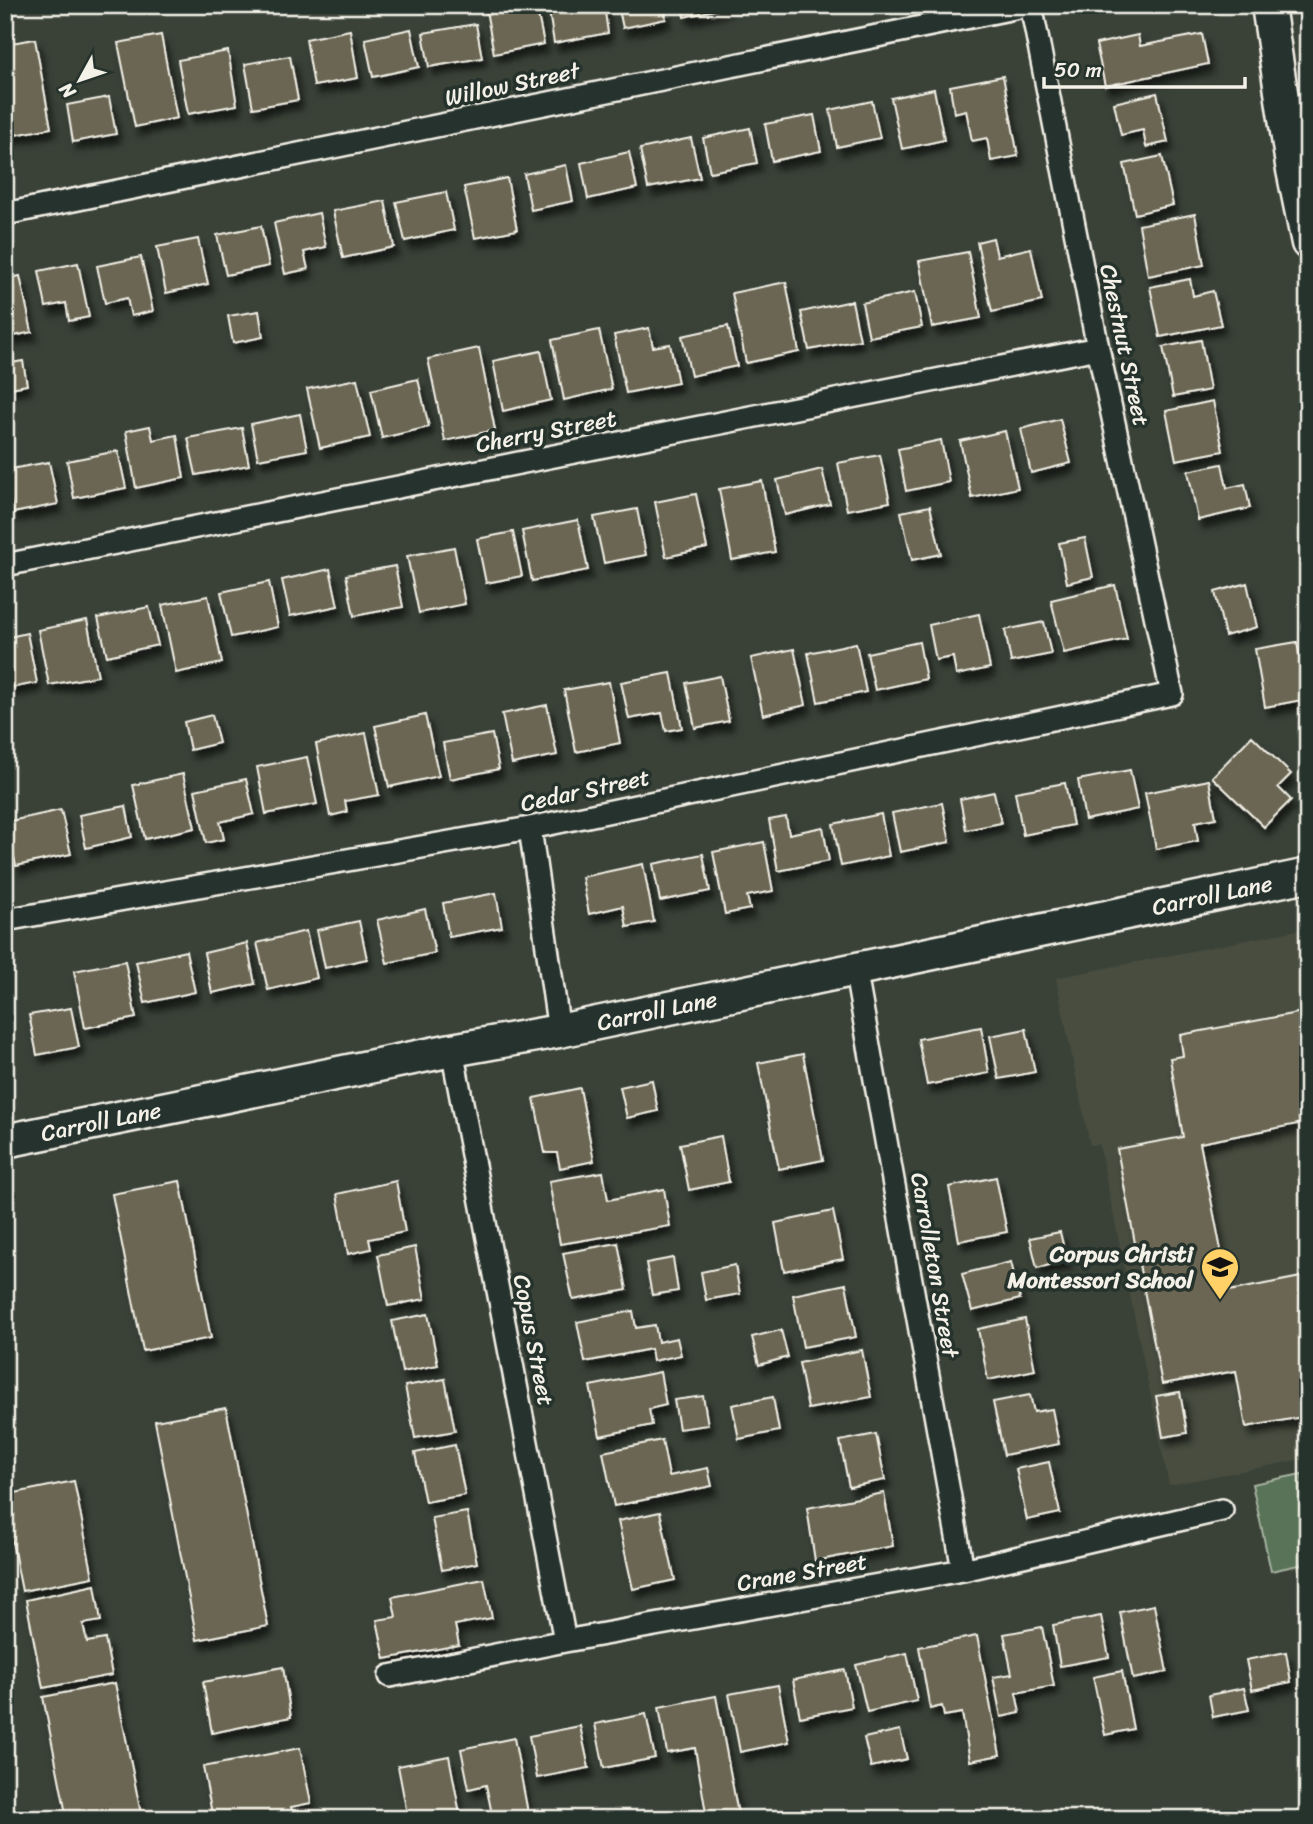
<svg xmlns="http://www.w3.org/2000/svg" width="1313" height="1824" font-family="Sriracha,sans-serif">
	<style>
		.built { fill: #484d40 }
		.green { fill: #597358; stroke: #a6b2a0; stroke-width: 2 }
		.building { fill: #6a6653; stroke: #f4f1e8; stroke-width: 2; filter: url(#shadow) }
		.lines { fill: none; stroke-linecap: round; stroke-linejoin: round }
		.street-casing { stroke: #f4f1e8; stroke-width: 26 }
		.secondary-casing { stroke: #f4f1e8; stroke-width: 37 }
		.street { stroke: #26332d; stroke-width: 21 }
		.secondary { stroke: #26332d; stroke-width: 32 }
		.labels { text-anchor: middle; stroke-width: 7; stroke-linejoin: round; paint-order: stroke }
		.street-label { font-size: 23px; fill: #f4f1e8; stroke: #26332d }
		.poi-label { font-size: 23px; font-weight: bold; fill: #f4f1e8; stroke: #26332d; text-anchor: end }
	</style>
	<defs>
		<filter id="shadow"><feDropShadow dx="4.5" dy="8" stdDeviation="3.5" flood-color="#0009"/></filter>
	</defs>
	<rect width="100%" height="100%" fill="#3a4238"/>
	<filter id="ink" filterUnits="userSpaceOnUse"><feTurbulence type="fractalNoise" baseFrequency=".0143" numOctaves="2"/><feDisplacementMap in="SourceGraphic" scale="14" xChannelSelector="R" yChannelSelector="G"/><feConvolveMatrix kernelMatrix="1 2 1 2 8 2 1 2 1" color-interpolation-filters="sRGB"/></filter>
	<g filter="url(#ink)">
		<path class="built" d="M1308,928V1458L1169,1485L1099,1144L1090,1145L1056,978Z"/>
		<path class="green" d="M1302,1474L1308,1500V1563L1271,1571L1252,1484Z"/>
		<path class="building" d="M485,5H536L544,44L494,54Z
			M548,5H604L608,33L554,43Z
			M618,5H664L666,19L623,28Z
			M682,5H728V7L684,17Z
			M476,24L482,58L429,67L423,33Z
			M411,29L419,67L373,77L365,39Z
			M350,30L358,78L314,86L306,39Z
			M1202,34L1208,64L1105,86L1096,44L1138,35L1140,46Z
			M161,35L177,118L135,127L118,43Z
			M35,39L51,128L5,137V44Z
			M228,51L237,105L188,114L178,60Z
			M290,56L298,100L253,108L245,64Z
			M1003,76L1018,156L991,161L987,138L972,141L966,110L954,113L950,86Z
			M934,89L944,140L902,149L891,98Z
			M1157,93L1168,142L1146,147L1143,130L1121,135L1114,103Z
			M109,97L116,134L73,142L67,105Z
			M872,101L880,138L837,147L830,110Z
			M814,115L821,151L772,161L765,124Z
			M750,128L757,163L710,172L703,138Z
			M691,138L700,178L648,188L640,149Z
			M629,152L637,188L588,199L581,163Z
			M1162,156L1173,205L1135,214L1124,164Z
			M566,165L573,201L531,210L524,174Z
			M507,178L517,230L475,238L464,187Z
			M446,192L454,230L405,241L396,202Z
			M385,201L394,247L343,258L333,211Z
			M319,213L326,247L304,252L308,269L285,274L274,223Z
			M1195,214L1204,265L1148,276L1139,225Z
			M261,226L269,266L226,275L217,235Z
			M993,238L997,256L1031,248L1042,301L992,312L977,242Z
			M198,239L208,284L166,293L157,247Z
			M968,252L981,318L932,327L919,261Z
			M141,257L153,311L131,316L127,298L105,303L97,266Z
			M78,263L89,317L69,321L66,303L46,307L39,271Z
			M20,276L32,332L5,338V279Z
			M1190,279L1193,296L1213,291L1221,325L1160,337L1150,287Z
			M786,282L799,352L746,363L732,293Z
			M915,292L922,327L869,337L862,303Z
			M852,301L860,340L809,350L801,312Z
			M259,311L263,337L233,343L228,316Z
			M728,326L737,366L691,376L682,336Z
			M649,328L653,347L670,344L678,383L626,393L614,335Z
			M599,330L612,389L564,400L552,340Z
			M1201,340L1210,390L1173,397L1163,347Z
			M479,348L495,430L445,441L428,359Z
			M541,351L551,400L503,411L493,361Z
			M23,361L27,385L5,389V364Z
			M357,379L370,437L320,448L307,389Z
			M418,379L429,427L382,438L371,390Z
			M1213,401L1223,451L1176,460L1166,411Z
			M300,414L307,450L258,459L251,424Z
			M1060,419L1071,463L1031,473L1021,429Z
			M150,426L153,440L177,435L184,478L136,488L126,431Z
			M242,428L249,465L196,475L188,438Z
			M1005,431L1018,488L972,498L960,441Z
			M941,440L949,482L906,491L898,449Z
			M118,451L126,488L74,498L67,461Z
			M880,455L890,502L847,510L838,463Z
			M49,462L58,504L13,513L5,470Z
			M1222,464L1227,488L1245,484L1250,508L1198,520L1188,471Z
			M822,469L830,504L785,515L777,480Z
			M762,481L775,552L732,560L719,489Z
			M696,494L707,548L666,557L655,502Z
			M930,506L941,554L912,560L901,512Z
			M637,509L646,555L604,563L594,517Z
			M578,520L588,570L532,581L522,531Z
			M513,532L522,576L486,583L477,539Z
			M1085,538L1093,577L1067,583L1059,543Z
			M454,547L465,604L419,613L407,556Z
			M395,566L403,607L354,616L346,575Z
			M330,569L338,606L290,616L282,580Z
			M269,582L278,627L231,637L221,592Z
			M1247,583L1257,627L1225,636L1215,592Z
			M1115,585L1127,639L1064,653L1051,600Z
			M208,596L222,663L176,673L162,605Z
			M149,607L158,645L107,656L98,618Z
			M979,614L990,668L956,675L953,657L936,660L929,625Z
			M87,620L98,676L49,685L38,630Z
			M1044,622L1051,654L1011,662L1005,630Z
			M27,633L37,683L5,689V638Z
			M919,642L926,679L875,690L867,653Z
			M1297,642L1307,699L1265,707L1255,649Z
			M856,643L866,692L818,702L808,653Z
			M794,649L806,705L763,715L751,658Z
			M671,673L682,728L666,731L662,713L629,719L621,682Z
			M720,676L729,721L695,728L686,683Z
			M609,682L620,743L576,752L564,690Z
			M547,705L557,755L512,764L502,714Z
			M212,715L219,743L190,750L184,722Z
			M425,715L439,776L389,787L375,726Z
			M366,733L379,795L345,801L347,812L330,816L316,744Z
			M492,734L499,769L450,779L443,743Z
			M1252,736L1291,774L1278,787L1291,800L1264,827L1212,777Z
			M307,757L317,804L266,814L257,767Z
			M1130,770L1138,809L1085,820L1078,780Z
			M183,774L195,828L145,839L133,785Z
			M246,779L254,814L220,822L224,839L206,843L195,790Z
			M1209,780L1216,818L1195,822L1198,841L1156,849L1145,793Z
			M1065,783L1073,825L1023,835L1015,792Z
			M994,792L1001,823L966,830L960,799Z
			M942,803L950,842L900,852L892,813Z
			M126,806L132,837L86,848L79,815Z
			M61,810L71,854L16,866L6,822Z
			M881,814L889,856L841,866L833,824Z
			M786,817L789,834L823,827L829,861L778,871L769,820Z
			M764,842L773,891L747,896L750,909L725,914L713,852Z
			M703,854L710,891L660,901L653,864Z
			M643,864L654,922L627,927L623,906L589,914L582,877Z
			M496,893L502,927L449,937L443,903Z
			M425,909L435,953L387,963L377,920Z
			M359,921L367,959L325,968L317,930Z
			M306,931L317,978L268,990L257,943Z
			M247,943L255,984L212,993L204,953Z
			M186,951L195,992L145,1003L136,962Z
			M125,961L136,1018L85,1028L74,971Z
			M71,1008L79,1047L37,1055L29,1015Z
			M1308,1011V1122L1200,1143L1229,1291L1301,1277L1308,1315V1416L1246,1427L1236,1371L1162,1384L1117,1149L1183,1137L1170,1058L1183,1056L1180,1035Z
			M981,1027L989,1073L927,1085L918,1039Z
			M1026,1029L1035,1072L999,1079L990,1036Z
			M803,1054L823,1160L779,1169L758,1063Z
			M652,1080L658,1111L627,1118L620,1087Z
			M580,1088L594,1161L560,1168L557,1153H545L534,1098Z
			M721,1136L729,1182L689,1190L680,1144Z
			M603,1172L608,1200L664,1189L670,1226L560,1244L549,1181Z
			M996,1177L1007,1232L959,1241L949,1187Z
			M180,1181L211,1338L143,1351L112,1194Z
			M396,1181L405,1232L369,1239L371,1249L348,1254L337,1194Z
			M833,1211L843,1259L784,1271L775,1223Z
			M1060,1232L1067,1261L1037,1268L1030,1238Z
			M618,1243L627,1290L573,1300L563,1253Z
			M415,1247L425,1299L388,1306L378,1255Z
			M673,1258L678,1291L652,1295L646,1263Z
			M1011,1262L1020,1299L972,1311L962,1274Z
			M735,1265L740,1294L706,1300L701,1272Z
			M846,1284L856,1337L803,1347L793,1295Z
			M633,1311L636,1328L655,1325L658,1342L677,1338L681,1355L653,1361L651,1349L585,1362L577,1322Z
			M428,1314L438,1365L402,1372L392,1321Z
			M1025,1319L1035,1370L988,1380L978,1329Z
			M781,1330L788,1357L759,1365L752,1337Z
			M862,1350L871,1397L808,1409L799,1363Z
			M660,1372L666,1405L649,1409L652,1425L600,1436L590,1386Z
			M445,1379L455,1431L415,1438L405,1386Z
			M1180,1392L1187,1433L1163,1437L1156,1396Z
			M1030,1395L1034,1412L1052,1409L1059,1444L1004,1455L993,1402Z
			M703,1396L708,1425L679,1429L674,1400Z
			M773,1397L779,1431L739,1439L732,1405Z
			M226,1408L268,1626L197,1640L155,1421Z
			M876,1434L885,1480L849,1487L840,1441Z
			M662,1440L669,1476L708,1468L712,1486L614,1506L603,1452Z
			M455,1445L465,1495L425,1502L415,1453Z
			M1049,1462L1060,1513L1027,1520L1016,1469Z
			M74,1481L93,1577L22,1591L5,1506V1495Z
			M884,1493L893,1546L815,1561L807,1508Z
			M467,1512L477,1563L442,1570L432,1518Z
			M660,1512L675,1580L633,1589L618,1521Z
			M484,1579L492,1618L455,1625L459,1645L385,1659L377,1620L396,1617L392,1597Z
			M95,1585L101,1621L83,1624L87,1642L105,1639L112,1675L43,1688L26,1600Z
			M1154,1605L1167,1672L1133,1679L1120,1612Z
			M1101,1616L1109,1657L1060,1666L1053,1625Z
			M1042,1627L1054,1686L1016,1693L1020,1713L1001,1717L993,1677L1012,1674L1004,1634Z
			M977,1636L1000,1755L970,1761L962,1713L944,1716L942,1706L930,1709L919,1647Z
			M1286,1652L1291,1682L1252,1690L1246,1660Z
			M907,1653L917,1701L867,1712L856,1665Z
			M283,1667L291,1717L212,1733L203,1682Z
			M845,1670L852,1707L800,1717L793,1680Z
			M1122,1671L1133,1729L1105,1735L1093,1677Z
			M115,1683L142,1819H67L43,1697Z
			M778,1685L789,1742L740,1752L729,1694Z
			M1244,1688L1249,1710L1213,1717L1209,1695Z
			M716,1696L739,1819H707L695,1748L667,1753L659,1707Z
			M646,1714L655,1758L604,1768L595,1724Z
			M580,1726L589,1768L537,1778L529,1736Z
			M900,1730L907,1759L871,1767L864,1738Z
			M514,1738L529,1818L493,1819L486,1785L469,1789L461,1749Z
			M300,1748L311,1803L291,1807L294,1819H213L203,1767Z
			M449,1756L460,1814L433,1819H408L398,1766Z"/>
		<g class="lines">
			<defs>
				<path id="street" d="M5,214L1029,5
					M5,565L1098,348
					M530,828L559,1031
					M5,920L530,828L1172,694L1098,348L1031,5
					M855,968L963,1570
					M452,1050L565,1641
					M390,1676L565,1641L963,1570L1222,1510"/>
				<g id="secondary">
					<path d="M1268,5L1292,165L1308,243"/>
					<path id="s1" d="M5,1141L452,1050L559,1031L1308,875"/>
				</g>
			</defs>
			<use href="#street" class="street-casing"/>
			<use href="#secondary" class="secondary-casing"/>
			<use href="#street" class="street"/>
			<use href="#secondary" class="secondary"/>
		</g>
	</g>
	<defs>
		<symbol id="school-pin" viewBox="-11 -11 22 30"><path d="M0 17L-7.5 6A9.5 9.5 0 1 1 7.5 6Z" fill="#ffd166" stroke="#26332d"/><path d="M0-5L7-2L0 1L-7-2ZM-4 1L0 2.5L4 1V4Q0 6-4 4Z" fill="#111"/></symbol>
	</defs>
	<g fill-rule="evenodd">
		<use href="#school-pin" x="1198" y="1245" width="44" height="60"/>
	</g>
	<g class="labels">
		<g class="street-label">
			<text transform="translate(512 84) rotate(-12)" y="8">Willow Street</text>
			<text transform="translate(1125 345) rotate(78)" y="8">Chestnut Street</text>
			<text transform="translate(546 431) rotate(-11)" y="8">Cherry Street</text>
			<text transform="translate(585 790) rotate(-12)" y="8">Cedar Street</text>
			<text dy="8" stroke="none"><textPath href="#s1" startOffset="1232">Carroll Lane</textPath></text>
			<text dy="8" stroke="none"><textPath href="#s1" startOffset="665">Carroll Lane</textPath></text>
			<text dy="8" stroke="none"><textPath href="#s1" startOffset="98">Carroll Lane</textPath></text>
			<text transform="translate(935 1265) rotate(80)" y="8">Carrolleton Street</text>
			<text transform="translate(534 1340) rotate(79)" y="8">Copus Street</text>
			<text transform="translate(802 1572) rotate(-10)" y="8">Crane Street</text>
		</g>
		<g class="poi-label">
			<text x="1193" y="1262">Corpus Christi<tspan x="1193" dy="26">Montessori School</tspan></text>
		</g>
	</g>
	<rect width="1313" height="1824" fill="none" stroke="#26332d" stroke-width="28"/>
	<rect x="14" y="14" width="1285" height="1796" fill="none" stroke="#f4f1e8" stroke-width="2.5" filter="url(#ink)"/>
	<g transform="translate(80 80) rotate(230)" stroke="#26332d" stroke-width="5" paint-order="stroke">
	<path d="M0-5L12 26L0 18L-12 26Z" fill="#f4f1e8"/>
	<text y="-10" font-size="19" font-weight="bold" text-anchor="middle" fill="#f4f1e8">N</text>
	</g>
	<path d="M1044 77v10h201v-10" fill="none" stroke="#f4f1e8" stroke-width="3.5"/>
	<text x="1054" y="77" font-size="21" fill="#f4f1e8" stroke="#26332d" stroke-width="5" paint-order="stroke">50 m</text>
</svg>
